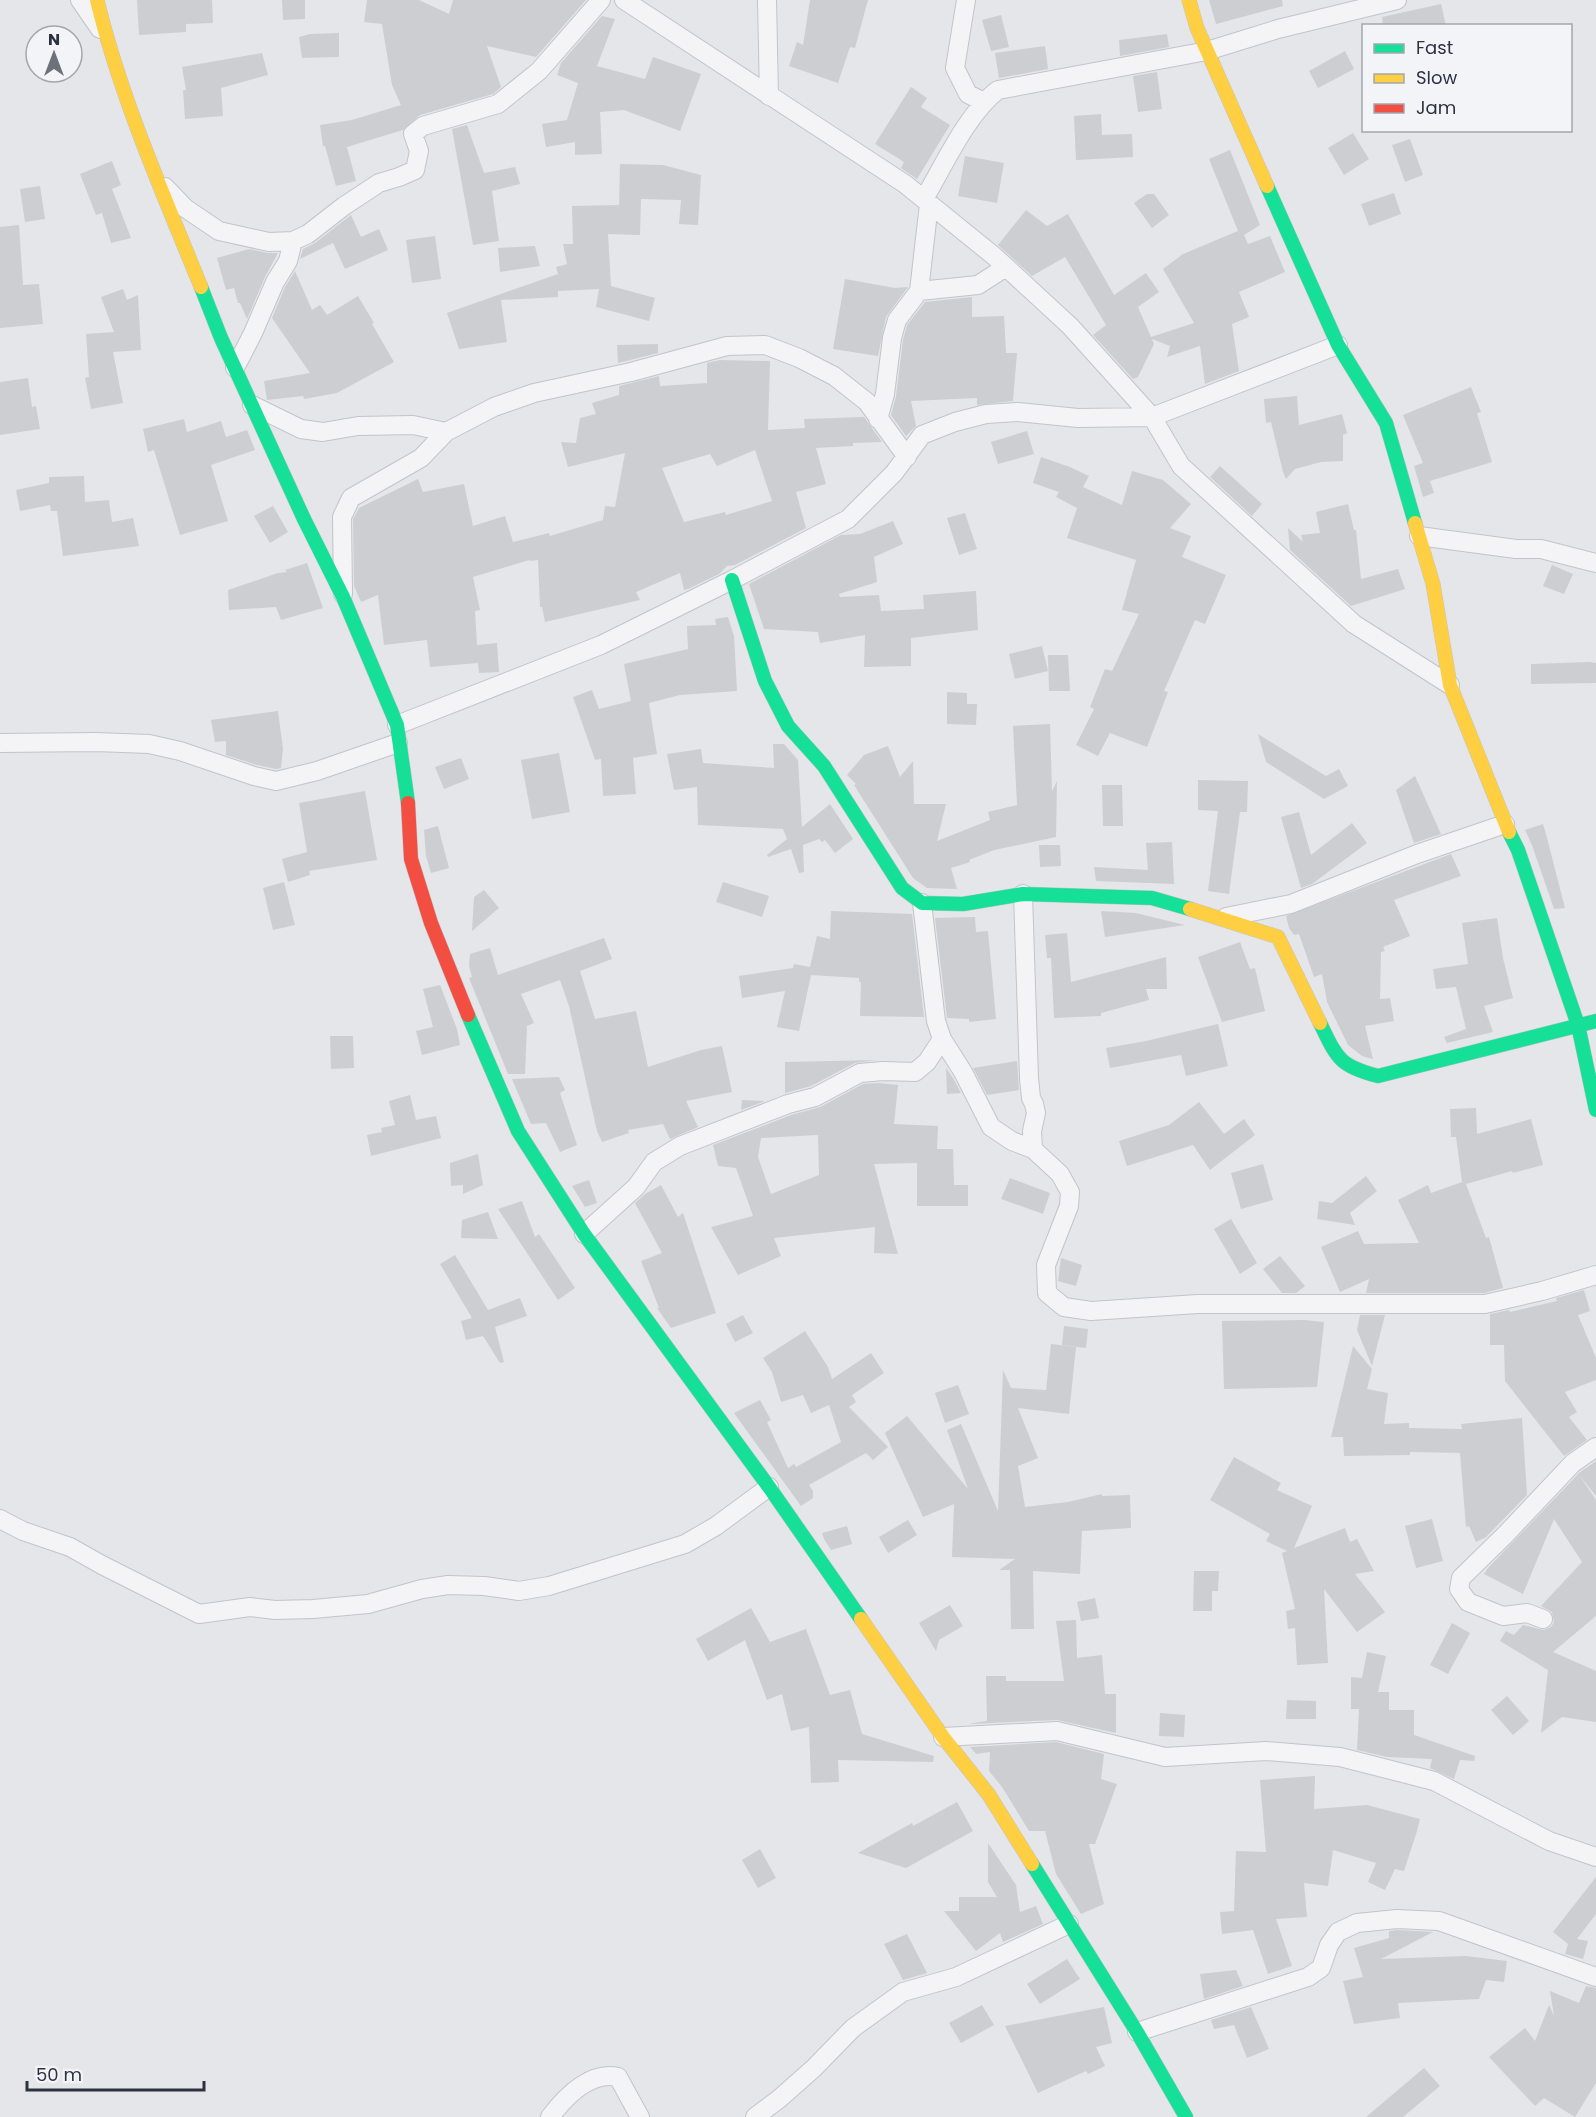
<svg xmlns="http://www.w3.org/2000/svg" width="1596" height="2117" font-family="Poppins,sans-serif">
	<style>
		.building { fill: #cdced1; fill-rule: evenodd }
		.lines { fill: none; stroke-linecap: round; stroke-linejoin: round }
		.street-casing { stroke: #c2c4c7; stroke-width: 20 }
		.fast-casing { stroke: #c2c4c7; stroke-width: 15 }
		.slow-casing { stroke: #c2c4c7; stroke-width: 15 }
		.jam-casing { stroke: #c2c4c7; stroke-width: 15 }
		.street { stroke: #f4f4f6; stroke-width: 18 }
		.fast { stroke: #16e098; stroke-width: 14 }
		.slow { stroke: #ffcf43; stroke-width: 14 }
		.jam { stroke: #f24e42; stroke-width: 14 }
	</style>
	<rect width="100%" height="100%" fill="#e4e6e9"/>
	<path class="building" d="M137,0H212L213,23L186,24V32L139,35Z
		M282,0H305V19L283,20Z
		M367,0H419L449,14L453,0H586L536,57L487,46L501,87L493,94L420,115L403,130L347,147L356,181L336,186L325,146H323L320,125L352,120L401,105L392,85L382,24L364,22Z
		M810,0H868L855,48L850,47L838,83L789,66L797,42L803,45Z
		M1209,0H1282L1283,6L1216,24Z
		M1441,4L1446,26H1383L1382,17Z
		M1001,15L1009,47L991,51L982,20Z
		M602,16L615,19L597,66L645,79L653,57L701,74L680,131L624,110L600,112L602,154L575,155V142L546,147L542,124L567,120L578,83L557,75L561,63Z
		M339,33V57L302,58L299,37L310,34Z
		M1167,34L1169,47L1120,56L1119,40Z
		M1045,46L1048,69L999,78L995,53Z
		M1345,51L1354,69L1318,88L1309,71Z
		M262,53L268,75L221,88L223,116L185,119L183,90H186L182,67Z
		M1157,72L1162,109L1138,112L1133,76Z
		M911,87L927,98L921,107L950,125L917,179L901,168L904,162L875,144Z
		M1101,114L1102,135L1132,134L1133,157L1076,160L1074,116Z
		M467,125L484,173L515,167L520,184L492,191L499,241L473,245L452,129Z
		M1353,133L1369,159L1344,175L1328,148Z
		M1410,139L1423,175L1405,182L1392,145Z
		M1230,150L1260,225L1244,235L1248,244L1270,236L1285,272L1239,292L1249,317L1232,324L1239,371L1205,384L1200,346L1167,357L1170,346L1152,339L1154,344L1138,377L1133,379L1093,335L1106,325L1065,257L1032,276L998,245L1026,210L1047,226L1068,214L1114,295L1146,273L1159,292L1138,307L1151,337L1194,323L1163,269L1183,254L1238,231L1209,159Z
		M965,156L1004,163L997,203L958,196Z
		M112,161L121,185L112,189L131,238L111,243L102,213L96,215L80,174Z
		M620,164L663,165L701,175L698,225L679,224L681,200L641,199L640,235L608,234L611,286L655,298L649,321L596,307L599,289L558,291V297L501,300L507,342L459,349L447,313L558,274L556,267L567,264L563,244H573L572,206L619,205Z
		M40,186L45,219L25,222L20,189Z
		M1394,193L1401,214L1369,226L1361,204Z
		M1147,194H1154L1169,215L1152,228L1134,203Z
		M351,215L361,237L379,229L388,250L345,269L333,243L300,259L303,249L315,243Z
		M19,225L23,285L39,284L43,324L0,328V227Z
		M435,236L441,279L412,283L406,240Z
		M535,246L540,266L500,272L498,248Z
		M249,249L267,253H278L265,277L247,319L240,303H238L234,288L226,290L217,258Z
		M295,271L312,310L320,305L327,315L358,296L374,323L372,324L394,362L337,393L304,399L303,396L267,400L264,381L310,373L272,318L285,287Z
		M845,279L895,288L908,287L886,317L878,356L833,349Z
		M123,289L127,300L138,295L141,350L113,352L123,403L91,409L85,378L89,377L86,334L114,332L101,297Z
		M972,297V317L1004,316L1006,353H1017L1013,401L977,405V398L911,401L916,426L906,436L891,415L896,396L903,340L907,325L925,302Z
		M658,344V353L618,363L617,345Z
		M720,360L770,361L768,430L805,428L804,419L864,417L882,442L853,443V446L816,448L826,484L796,492L806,528L735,565L727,566L719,574L688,589L684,590L680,573L636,592L640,600L545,622L542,607H540L538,560L530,561L529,560L473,577L480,610L475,611L477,645L497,643L499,672L479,673L478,663L430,667L427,640L384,645L378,595L361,602L354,586L353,519L359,508L418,479L423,492L464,484L473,526L505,516L513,542L549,533L550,536L603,520L605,506L615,507L625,453L568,467L561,442L576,443L580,418L596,414L592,403L619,395V386L659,376L660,386L707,383V363ZM755,450L772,501L726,515L725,512L684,522L662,468L710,454L717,466Z
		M28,378L32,407L36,406L40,429L0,435V382Z
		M1471,387L1481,412L1477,413L1492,462L1430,481L1434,493L1423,497L1414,466L1423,463L1403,415Z
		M1297,396L1299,425L1342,414L1347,433L1343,435V461L1321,462L1295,469L1286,479L1283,472L1271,422L1266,423L1264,399Z
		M184,419L187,432L221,421L226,437L247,430L255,450L211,465L228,521L180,535L154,450L148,452L143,429Z
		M1027,431L1034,454L998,464L991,442Z
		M1041,457L1070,467L1089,476L1083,487L1122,505L1132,471L1163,480L1191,504L1170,528L1191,536L1182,557L1226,575L1205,624L1195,620L1164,691L1168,692L1147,747L1110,733L1098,756L1076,745L1094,709L1090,707L1105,669L1112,671L1139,614L1122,610L1136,560L1067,538L1077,508L1056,497L1059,492L1033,483Z
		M1220,466L1262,504L1252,516L1210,477Z
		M84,476L85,502L109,500L112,522L133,518L139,546L63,556L57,511H51L50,505L20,511L16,490L49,483V477Z
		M1348,504L1354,530H1356L1361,579L1398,569L1405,589L1351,606L1290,550L1288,528L1303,542L1301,535L1320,533L1316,512Z
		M273,506L288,532L270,543L254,516Z
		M965,513L977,549L959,555L947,518Z
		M893,521L903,544L874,557L877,582L839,594L840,597L879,595L881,611L924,609L923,595L976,591L978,630L911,638V666L864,667L865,635L820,643L818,632L764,629L749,584L841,535L860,534Z
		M307,563L323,608L281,620L276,607L229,610L228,590L278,573L287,572L285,570Z
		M1552,565L1573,574L1564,594L1543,586Z
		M728,617L734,636L737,691L680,695L649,703L657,754L633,758L636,794L603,796L601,759L595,760L573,697L592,690L599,709L631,701L624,664L688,649L687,626L716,625L715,619Z
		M1042,646L1048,671L1015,679L1009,654Z
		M1048,655H1068L1070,691H1049Z
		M1589,662L1596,663V683L1531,684V664Z
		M947,692L967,693V704H977L976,725L947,724Z
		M278,711L283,749L281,768L276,769L257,765L226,755V741L215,742L211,720Z
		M1050,724L1052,791L1057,781L1056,837L994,850L969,860L970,862L951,868L957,889L927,888L913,878L854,785L856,784L847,775L864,755L888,746L900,777L913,761L914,804H946L937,841L990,820L988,812L1017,805L1013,726Z
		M1258,734L1326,776L1339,769L1348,786L1324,799L1266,762Z
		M773,744H784L798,760L802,827L830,804L853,839L835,853L825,840L822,842L819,839L803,845L804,872L799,873L791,849L768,857L767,855L787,839L783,829L698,825L697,787L674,790L667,754L701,749L703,763L774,768Z
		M559,753L570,812L532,819L521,760Z
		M461,758L469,779L444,789L435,767Z
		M1415,776L1441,834L1414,843L1396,790Z
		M1198,780L1248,781L1247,812H1240L1229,894L1208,891L1218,811L1198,810Z
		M1102,785H1122L1123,826H1103Z
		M365,791L377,860L309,871L310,875L288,882L282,859L307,852L299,803Z
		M1299,812L1311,855L1352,823L1367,843L1312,884L1301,888L1281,817Z
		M1543,824L1546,834L1565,908L1554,909L1532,845L1525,830Z
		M438,826L449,868L431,873L426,856L424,830Z
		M1172,842L1174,884L1096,881L1094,867L1148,870L1146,843Z
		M1039,845H1060L1061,866L1040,867Z
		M1451,854L1461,876L1394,900L1410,936L1383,947L1385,951L1381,952L1380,999L1390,998L1394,1021L1365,1026L1373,1059L1362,1056L1348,1045L1327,1002L1322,974L1314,977L1299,934L1294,935L1289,928L1286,916Z
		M284,882L295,925L273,930L263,888Z
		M723,882L769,896L762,917L716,902Z
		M484,890L499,908L472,931L474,897Z
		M831,911L912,914L924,1017L860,1016L861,982H859V978L811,975L799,1031L777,1027L785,991L742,998L739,976L793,968L794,964L810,967L817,936L830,939Z
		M1101,911L1136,913L1185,925L1105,937Z
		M975,917L976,932L988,931L996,1019L969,1022V1019L947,1018L935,918Z
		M1497,918L1503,958L1513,998L1484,1006L1493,1032L1447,1043L1444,1037L1466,1029L1456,987L1436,989L1433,969L1468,964L1462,923Z
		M1067,933L1071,982L1166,957L1167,989H1146L1149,1000L1101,1013V1016L1054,1018L1051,958H1047L1045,935Z
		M604,938L612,959L580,971L595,1019L636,1011L648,1067L701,1050L722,1046L732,1092L686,1101L698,1127L670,1139L663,1124L628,1130L629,1133L602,1142L597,1131L569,1006L560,980L521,994L534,1023L527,1026L525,1074H508L469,978L472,977L469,966L470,954L490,948L498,975Z
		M1240,942L1250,969L1255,968L1265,1011L1222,1022L1198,957Z
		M440,985L457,1029L460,1045L422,1055L416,1031L433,1027L423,989Z
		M1218,1024L1228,1066L1186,1076L1181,1055L1110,1068L1106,1048L1146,1041Z
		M330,1036H353L354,1068L331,1069Z
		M877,1060L855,1063L811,1086L785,1093V1062Z
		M1017,1061L1019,1090L987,1095L973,1068Z
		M946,1068L953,1078L961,1093L947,1094Z
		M559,1077L565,1090L560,1093L577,1145L560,1152L546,1123L531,1124L512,1079Z
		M878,1083L898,1085L894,1124L938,1126L937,1149H953L954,1185H968V1206H917V1163L874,1164L898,1254L874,1253L875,1227L774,1238L781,1256L738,1275L711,1227L753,1216L736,1168L718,1166L713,1145L791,1115L820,1107L863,1084ZM818,1135L819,1175L771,1194L758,1157L761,1138Z
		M410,1095L416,1120L436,1116L441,1138L371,1156L367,1135L382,1132L381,1128L395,1125L389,1101Z
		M742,1100L765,1101L741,1110Z
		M1199,1102L1224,1134L1244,1119L1255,1135L1210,1170L1193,1145L1127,1166L1119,1141L1169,1125Z
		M1476,1108L1477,1134L1531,1119L1543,1165L1513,1173L1512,1171L1466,1184L1486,1238L1489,1237L1503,1288L1484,1293H1366L1369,1279L1340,1292L1321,1247L1358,1231L1364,1244L1419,1243L1398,1200L1428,1185L1431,1193L1462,1182L1456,1137H1451L1450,1109Z
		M478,1154L483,1185L463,1194V1185L451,1186L450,1163Z
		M1263,1164L1273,1200L1241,1209L1231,1173Z
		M1366,1176L1377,1191L1350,1213L1355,1225L1317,1219L1319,1201L1332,1203Z
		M1010,1178L1050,1193L1043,1214L1001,1199Z
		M589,1180L597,1203L585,1207L572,1186Z
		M661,1185L678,1217L683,1213L716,1313L671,1328L657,1308H659L641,1261L662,1253L635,1203L645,1194Z
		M522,1201L535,1237L539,1234L575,1288L558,1300L498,1209Z
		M488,1212L498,1239L461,1238L462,1220Z
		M1231,1219L1257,1263L1240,1274L1214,1229Z
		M455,1255L488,1310L520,1298L527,1316L495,1327L504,1362L500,1363L483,1336L466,1340L461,1321L472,1318L440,1264Z
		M1280,1256L1305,1286L1296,1293H1282L1263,1269Z
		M1061,1258L1082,1265L1076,1286L1058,1281Z
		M1584,1290L1590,1311L1578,1315L1596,1358V1380L1565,1392L1577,1412L1569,1417L1587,1440L1564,1456L1505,1381L1504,1345H1490V1314L1509,1310L1510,1312L1557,1301L1556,1298Z
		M743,1315L753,1333L735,1342L726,1324Z
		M1360,1315H1385L1372,1366L1357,1330Z
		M1304,1320L1324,1322L1317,1387L1224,1389L1222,1321Z
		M1064,1326L1088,1329L1086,1348L1062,1345Z
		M805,1331L828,1367L832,1379L871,1353L884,1373L852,1395L856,1402L849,1407L888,1447L873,1460L866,1453L809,1485L813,1491V1498L801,1506L734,1413L760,1400L771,1420L767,1422L788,1468L794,1464L796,1467L841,1442L829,1405L811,1413L803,1395L781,1402L772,1372L763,1358Z
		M1051,1344L1076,1347L1069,1414L1018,1408L1038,1458L1018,1466L1025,1507L1068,1502L1102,1494V1496L1130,1495L1131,1528L1082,1531L1080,1574L1033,1571L1034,1629H1011L1010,1570H999L1015,1559L952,1557L954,1504L923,1517L885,1433L907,1416L968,1489L947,1430L961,1424L998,1511L1003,1370L1011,1388L1046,1390Z
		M1353,1346L1372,1369L1367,1389L1388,1393L1384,1424L1409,1423V1428L1462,1429L1461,1424L1522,1418L1527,1495L1486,1537L1476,1542L1469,1526L1466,1527L1460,1453L1410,1452V1455L1344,1456L1343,1437H1331Z
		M958,1385L969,1414L945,1423L935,1393Z
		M1234,1457L1281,1483L1277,1490L1312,1506L1294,1548L1345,1528L1350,1542L1357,1539L1374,1571L1355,1574L1385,1612L1357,1632L1324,1589L1328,1663L1297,1665L1295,1628L1288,1629L1286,1611L1295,1609L1282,1553L1287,1551L1266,1541L1270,1534L1210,1500Z
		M1596,1461V1496L1580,1476L1596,1500V1616L1553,1652L1596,1671V1722L1562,1717L1541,1733L1548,1670L1500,1641L1506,1631L1514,1635L1523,1625L1544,1630L1551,1627L1554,1622L1552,1612L1541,1606L1582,1562L1554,1519L1523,1594L1484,1574L1488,1568L1580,1472Z
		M1432,1519L1443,1561L1416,1568L1405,1526Z
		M908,1520L917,1535L888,1553L879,1537Z
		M847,1526L852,1544L831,1550L824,1539L822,1533Z
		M1194,1571H1219L1218,1591H1212V1611H1193Z
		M1095,1598L1099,1618L1081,1621L1077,1602Z
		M950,1605L963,1626L939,1640L936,1651L919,1623Z
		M751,1608L770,1642L806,1629L830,1695L850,1690L862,1734L934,1756L933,1762L838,1760L839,1782L811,1783L809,1727L791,1731L782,1694L767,1700L745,1640L708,1661L696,1639Z
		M1076,1620L1077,1658L1102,1655L1105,1694H1116V1733L1057,1720L967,1724L987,1721L986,1676H1006V1681H1064L1056,1621Z
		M1452,1623L1470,1633L1448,1674L1430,1665Z
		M1367,1652L1386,1656L1378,1692H1389V1710H1414V1735L1475,1756L1474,1761L1460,1760L1454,1779L1430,1768L1432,1759L1387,1757L1357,1750L1359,1709H1351V1677L1362,1678Z
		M1507,1696L1529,1721L1513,1735L1491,1710Z
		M1287,1700L1316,1701V1719H1286Z
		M1160,1713L1185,1715L1184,1737L1159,1736Z
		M1056,1742L1104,1754L1101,1779L1117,1784L1095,1844H1089L1104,1904L1081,1914L1056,1874L1045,1831H1029L1002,1787L989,1771L990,1752L976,1754L970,1747Z
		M1315,1776L1314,1809L1367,1805L1420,1819L1417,1831L1404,1871L1395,1869L1385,1890L1368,1882L1376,1863L1333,1850L1328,1886L1304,1883L1307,1917L1276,1919L1292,1966L1268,1974L1253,1930L1222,1934L1220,1912L1234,1911L1236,1851L1266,1852L1260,1780Z
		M957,1802L973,1831L906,1868L858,1853L912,1823L913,1826Z
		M988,1843L1016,1885L1020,1912L1036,1906L1043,1924L1003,1942L1000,1933L976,1951L944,1911H959V1897H997L988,1882Z
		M760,1849L776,1878L758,1888L742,1860Z
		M1596,1877V1914L1577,1939L1588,1941L1583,1959L1565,1954L1568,1944L1553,1932Z
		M1397,1930L1433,1932L1381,1959L1466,1956L1507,1961L1504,1982L1486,1980L1479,1999L1398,2003L1400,2018L1354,2024L1343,1981L1363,1977L1354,1948L1389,1938V1931Z
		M907,1934L927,1973L903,1980L884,1944Z
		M1067,1959L1080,1979L1040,2004L1027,1984Z
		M1236,1970L1243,1986L1204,1999L1200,1974Z
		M1586,1986L1596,1988V2083L1575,2117L1544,2098L1535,2106L1489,2057L1525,2028L1535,2041L1549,2005L1554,2016L1550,1991L1579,2003Z
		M982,2005L994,2025L961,2043L949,2023Z
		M1104,2007L1112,2043L1096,2047L1105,2066L1088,2074L1086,2071L1038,2093L1005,2026Z
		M1251,2007L1269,2049L1247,2058L1234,2025L1214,2029L1211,2020Z
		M1424,2068L1440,2086L1403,2117H1366Z"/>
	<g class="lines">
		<defs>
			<path id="street" d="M80,0L100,29
				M624,0L905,184L994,256L1070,326L1152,417L1181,466L1354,624L1450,685
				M767,0L769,96
				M966,0L955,68L968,94L984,102
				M165,187L185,208L219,231L269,242L293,241L308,234L344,206L379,183L399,177L415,170L419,151L413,134L423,126L498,104L539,71L601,0
				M924,199C943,167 968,112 998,90L1207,51L1278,29L1397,0
				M919,291L978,285L1006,267
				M235,368L253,333L275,282L288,261L293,241
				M252,405L301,429L323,432L358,426L413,425L446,432
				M878,419L885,394L892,338L897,320L919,291L929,204
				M1419,536L1516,549H1541L1596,563
				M343,594L342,517L351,498L421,458L446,432L494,407L534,393L631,372L727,346L765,345L799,358L834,376L867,402L907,457
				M397,725L601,645L732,580L848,519L894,473L922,435L955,422L986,414L1018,412L1078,418L1152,417L1338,345
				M0,743L96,742L149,744L180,751L254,776L276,781L317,771L398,743
				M1023,894L1029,1078L1031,1098L1034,1104L1036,1113L1032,1131L1033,1149
				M922,903L936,1021L942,1039L963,1072L991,1127L1012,1141L1033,1149L1060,1174L1070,1192L1069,1206L1046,1265L1047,1293L1064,1307L1091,1311L1198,1304H1485L1542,1291L1596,1275
				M1226,917L1291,904L1417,854L1505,824
				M584,1234L636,1187L654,1162L680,1146L788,1104L815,1097L860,1073L883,1071L915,1072L927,1062L942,1039
				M0,1519L23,1531L70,1547L102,1565L199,1614L250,1607L275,1610L313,1609L368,1604L422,1589L448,1585L484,1586L519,1591L549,1586L685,1544L716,1526L769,1487
				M1543,1619L1527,1613L1503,1616L1468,1602L1459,1589L1461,1578L1505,1535L1573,1463L1596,1447
				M943,1737L1057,1731L1165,1757L1266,1751L1340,1757L1434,1781L1549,1841L1596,1857
				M1137,2032L1308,1977L1321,1968L1329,1945L1338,1932L1357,1923L1397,1919L1439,1921L1596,1977
				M550,2117C566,2096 590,2071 618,2077L640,2117
				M755,2117L779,2099L814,2068L853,2028L903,1992L956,1977L1069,1924"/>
			<path id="fast" d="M1267,186L1338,345L1386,423L1415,523
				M201,287L221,338L304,519L343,597L397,725L408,803
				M732,580L765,681L788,726L824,766L902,888L922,903L963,904L1023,894L1152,898L1190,909
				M1509,832L1518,850L1578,1025L1596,1110
				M468,1015L518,1131L584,1234L769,1487L861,1619
				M1320,1023C1337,1058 1339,1066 1378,1076L1596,1021
				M1032,1864L1137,2032L1186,2117"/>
			<path id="slow" d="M97,0C121,99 163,193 201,287
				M1189,0L1197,28L1267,186
				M1415,523L1433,584L1450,685L1509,832
				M1190,909L1278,937L1320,1023
				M861,1619L943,1737L989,1795L1032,1864"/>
			<path id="jam" d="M408,803L411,859L431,923L468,1015"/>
		</defs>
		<use href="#street" class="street-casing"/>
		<use href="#fast" class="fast-casing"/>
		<use href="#slow" class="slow-casing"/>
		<use href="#jam" class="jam-casing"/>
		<use href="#street" class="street"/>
		<use href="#fast" class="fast"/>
		<use href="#slow" class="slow"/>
		<use href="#jam" class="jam"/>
	</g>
	<rect x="1362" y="24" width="210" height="108" fill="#f3f4f8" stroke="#a3a6af" stroke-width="1.5"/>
	<rect x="1374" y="44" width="30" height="9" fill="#16e098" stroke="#a3a6af" stroke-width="1.5"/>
	<text x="1416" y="54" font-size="18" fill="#2c3242">Fast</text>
	<rect x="1374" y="74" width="30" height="9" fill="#ffcf43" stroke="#a3a6af" stroke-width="1.5"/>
	<text x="1416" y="84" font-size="18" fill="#2c3242">Slow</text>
	<rect x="1374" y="104" width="30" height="9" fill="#f24e42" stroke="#a3a6af" stroke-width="1.5"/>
	<text x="1416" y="114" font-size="18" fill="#2c3242">Jam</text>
	<g transform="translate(54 54)"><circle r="28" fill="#f3f4f8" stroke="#a3a6af" stroke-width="1.5"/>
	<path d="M0-4.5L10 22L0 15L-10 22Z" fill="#6c717c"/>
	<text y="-9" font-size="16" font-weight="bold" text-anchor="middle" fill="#2c3242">N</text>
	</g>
	<path d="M27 2081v9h177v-9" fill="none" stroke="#2c3242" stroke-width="3"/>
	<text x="36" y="2081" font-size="18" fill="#2c3242" stroke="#f3f4f8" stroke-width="4.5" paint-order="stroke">50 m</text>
</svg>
